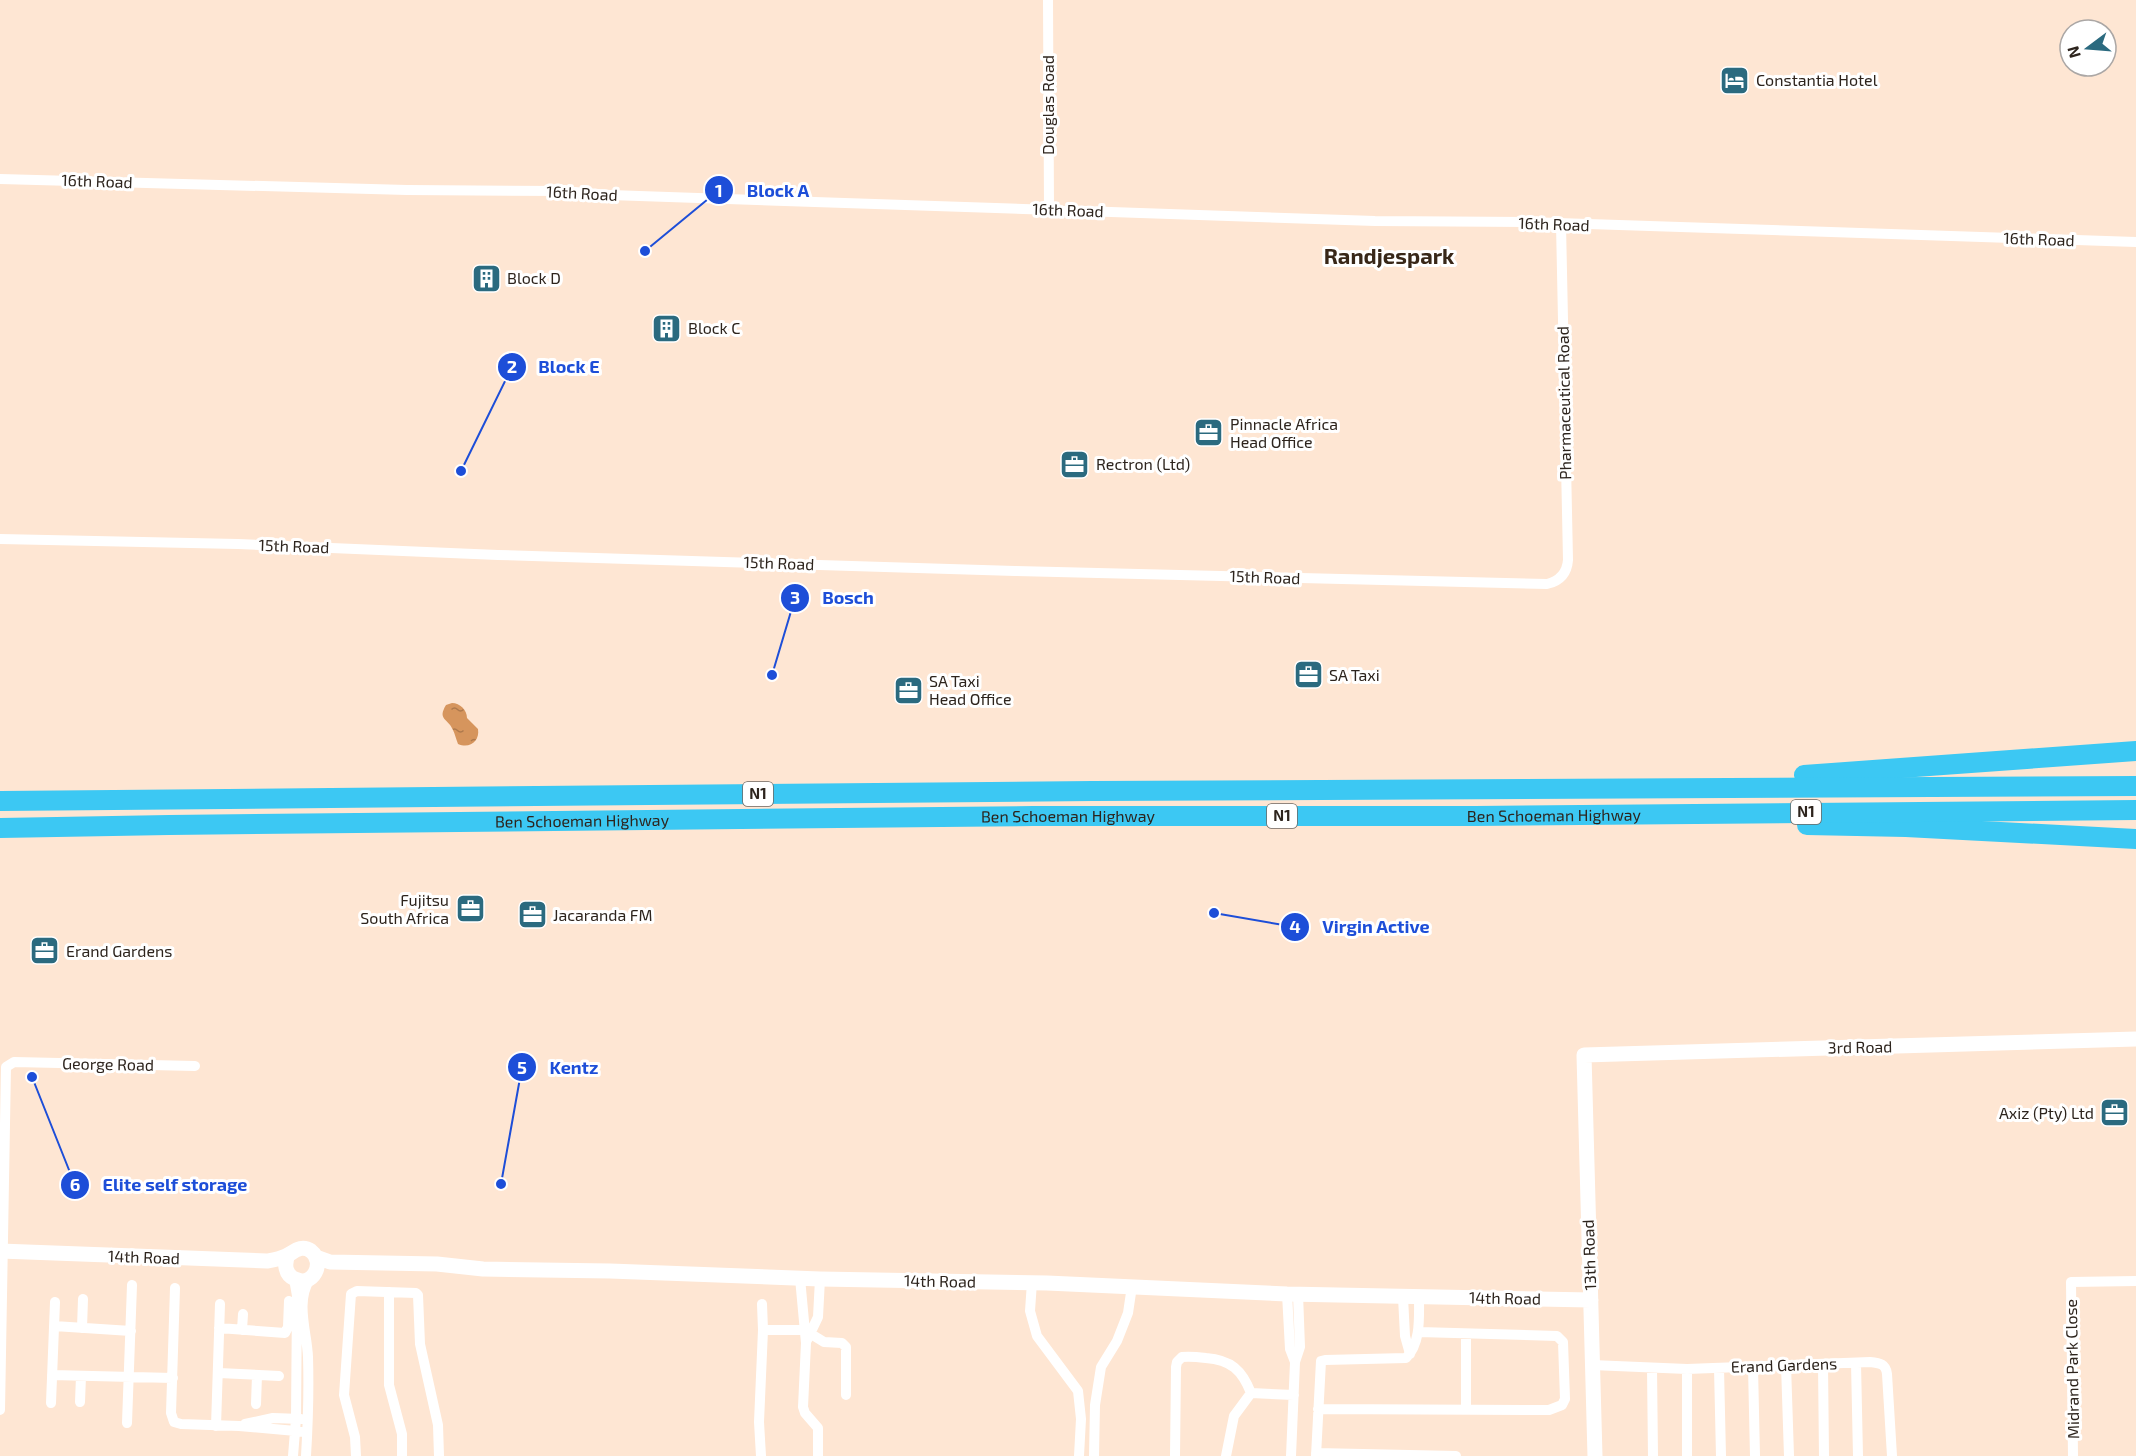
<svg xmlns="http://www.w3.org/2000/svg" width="2136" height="1456" font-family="'Exo 2',sans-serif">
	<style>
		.water { fill: url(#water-ripples) }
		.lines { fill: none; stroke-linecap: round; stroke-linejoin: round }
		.street { stroke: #fff; stroke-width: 10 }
		.secondary { stroke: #fff; stroke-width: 15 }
		.highway { stroke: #3cc8f3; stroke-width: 20 }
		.labels { text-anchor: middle; stroke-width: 6; stroke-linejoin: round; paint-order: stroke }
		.shield { fill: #fff; stroke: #6c6661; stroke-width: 1.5 }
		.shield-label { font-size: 15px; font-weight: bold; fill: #2d241d }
		.poi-label { font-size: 16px; fill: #2d241d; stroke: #fff; text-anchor: start }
		.street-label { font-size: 16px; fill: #2d241d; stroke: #fff }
		.district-label { font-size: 22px; font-weight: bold; fill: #382718; stroke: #fff }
		.leader { fill: none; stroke: #1d4ed8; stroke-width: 2 }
		.callout-dot { fill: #1d4ed8; stroke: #fff; stroke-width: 2 }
		.mark-label { font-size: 18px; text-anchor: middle; font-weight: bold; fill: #fff }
		.callout-label { font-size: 18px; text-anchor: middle; font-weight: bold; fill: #1d4ed8; stroke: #fff; stroke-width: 6; stroke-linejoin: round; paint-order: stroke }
	</style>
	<defs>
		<pattern id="water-ripples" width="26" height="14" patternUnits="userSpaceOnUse" patternTransform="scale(1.5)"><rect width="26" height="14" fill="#d6955d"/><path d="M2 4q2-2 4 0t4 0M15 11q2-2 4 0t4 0" fill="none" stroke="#ae794c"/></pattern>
	</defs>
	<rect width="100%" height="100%" fill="#fee6d3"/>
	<path class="water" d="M452,703C460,703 467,710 467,718L478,729C480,741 470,749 458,744C456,739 455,734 453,730C448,718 437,720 446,705Z"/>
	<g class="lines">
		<path class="street" d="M1048,0L1049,210
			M0,179L407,190L563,191L610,195L1375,221L1527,222L2136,242
			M0,539L238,544L498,555L1015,571L1547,584C1560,581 1567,573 1568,560L1561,224
			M800,1278L806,1343L803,1407L805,1413L818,1428V1456
			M1032,1282L1030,1311L1037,1336L1078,1391L1081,1419L1079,1456
			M175,1288L171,1413L174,1422L181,1424L239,1426L307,1432
			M389,1292V1385L402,1434V1456
			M1287,1294L1290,1349L1295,1362
			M1403,1297L1405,1336L1410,1354
			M54,1326L131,1331
			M82,1328L83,1299
			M219,1328L285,1333L288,1327L289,1301
			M242,1330L243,1314
			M763,1330H805
			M811,1334L824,1342L842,1343L846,1347V1395
			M807,1340L818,1317L820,1279
			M1856,1363L1858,1456
			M1823,1364L1824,1456
			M1592,1365L1687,1369L1870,1362C1880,1363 1886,1364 1887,1374L1892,1456
			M1786,1365L1789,1456
			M1753,1367L1755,1456
			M1652,1368L1653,1456
			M1719,1368L1721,1456
			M1687,1369V1456
			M219,1373L279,1376
			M52,1375L173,1378
			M80,1402L81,1376
			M51,1403L55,1302
			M256,1404L257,1375
			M1318,1409L1549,1410L1562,1405L1565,1399L1563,1342L1557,1336L1419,1332
			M0,1410L6,1067L14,1062L195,1066
			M1466,1410V1334
			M127,1423L132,1285
			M245,1424L273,1418L301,1419
			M216,1426L220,1304
			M1316,1453L1456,1456
			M293,1456L296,1419L297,1296L294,1279
			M306,1456C308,1423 309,1390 308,1357C307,1332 295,1302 310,1279
			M356,1456L355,1437L344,1395L351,1294L357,1291L416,1293L418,1295L420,1344L438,1425L439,1456
			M761,1456L759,1422L763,1330L762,1304
			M1094,1456L1095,1405L1101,1367L1117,1341L1128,1313L1132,1286
			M1175,1456L1176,1367L1177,1362L1182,1357C1190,1356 1198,1357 1206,1358C1231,1360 1242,1370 1251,1393L1294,1395
			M1226,1456L1234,1416L1251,1393
			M1291,1456L1295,1362L1300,1347L1298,1294
			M1316,1456L1321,1361L1325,1360L1406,1358C1421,1343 1419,1318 1419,1297
			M2073,1456L2071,1282L2136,1281"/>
		<path class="secondary" d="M0,1251L267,1261C273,1260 280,1259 286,1256C294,1252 301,1244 311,1251C326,1263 312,1288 295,1279C285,1275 284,1264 288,1255
			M316,1257L330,1262L437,1264L483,1269L610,1271L820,1279L1047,1283L1287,1294L1591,1300
			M1595,1456L1584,1055L2136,1039"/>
		<g class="highway">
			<path d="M1804,775L2136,751"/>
			<path d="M0,801L1093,791L2136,786"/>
			<path d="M1807,825L1906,827L2136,839"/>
			<path id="s1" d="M0,828L169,825L1033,816H1475L2136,810"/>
		</g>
	</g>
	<defs>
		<symbol id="hotel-square" viewBox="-11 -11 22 22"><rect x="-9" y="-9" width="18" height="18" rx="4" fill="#2b6a7f" stroke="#fff"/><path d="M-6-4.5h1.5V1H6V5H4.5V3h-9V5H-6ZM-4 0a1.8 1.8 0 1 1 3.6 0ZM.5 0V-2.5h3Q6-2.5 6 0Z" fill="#fff"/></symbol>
		<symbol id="building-square" viewBox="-11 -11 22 22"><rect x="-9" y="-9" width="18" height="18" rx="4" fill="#2b6a7f" stroke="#fff"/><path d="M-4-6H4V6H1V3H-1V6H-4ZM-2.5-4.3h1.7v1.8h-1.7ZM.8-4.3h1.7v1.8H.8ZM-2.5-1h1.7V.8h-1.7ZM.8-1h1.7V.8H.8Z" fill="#fff"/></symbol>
		<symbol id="office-square" viewBox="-11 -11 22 22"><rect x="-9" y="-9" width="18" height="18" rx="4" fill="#2b6a7f" stroke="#fff"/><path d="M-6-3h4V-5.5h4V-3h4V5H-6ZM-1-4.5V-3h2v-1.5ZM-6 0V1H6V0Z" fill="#fff"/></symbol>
	</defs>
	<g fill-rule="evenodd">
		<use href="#hotel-square" x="1718" y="64" width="33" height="33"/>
		<use href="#building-square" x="470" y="262" width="33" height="33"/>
		<use href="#building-square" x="650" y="312" width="33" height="33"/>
		<use href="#office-square" x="1192" y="416" width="33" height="33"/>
		<use href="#office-square" x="1058" y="448" width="33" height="33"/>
		<use href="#office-square" x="1292" y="658" width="33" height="33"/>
		<use href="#office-square" x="892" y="674" width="33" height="33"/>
		<use href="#office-square" x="454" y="892" width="33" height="33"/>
		<use href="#office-square" x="516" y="898" width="33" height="33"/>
		<use href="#office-square" x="28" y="934" width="33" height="33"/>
		<use href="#office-square" x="2098" y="1096" width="33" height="33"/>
	</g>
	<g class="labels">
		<g class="shield">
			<rect x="743" y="782" width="30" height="24" rx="4.5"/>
			<rect x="1791" y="800" width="30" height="24" rx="4.5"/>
			<rect x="1267" y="804" width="30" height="24" rx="4.5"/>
		</g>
		<g class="shield-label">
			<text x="758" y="799">N1</text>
			<text x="1806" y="817">N1</text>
			<text x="1282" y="821">N1</text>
		</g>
		<g class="poi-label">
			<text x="1756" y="86">Constantia Hotel</text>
			<text x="507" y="284">Block D</text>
			<text x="688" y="334">Block C</text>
			<text x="1230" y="430">Pinnacle Africa<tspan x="1230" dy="18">Head Office</tspan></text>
			<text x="1096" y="470">Rectron (Ltd)</text>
			<text x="1329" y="681">SA Taxi</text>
			<text x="929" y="687">SA Taxi<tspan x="929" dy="18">Head Office</tspan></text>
			<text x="449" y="906" text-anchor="end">Fujitsu<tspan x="449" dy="18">South Africa</tspan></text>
			<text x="553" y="921">Jacaranda FM</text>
			<text x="66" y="957">Erand Gardens</text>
			<text x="2094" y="1119" text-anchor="end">Axiz (Pty) Ltd</text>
		</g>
		<g class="street-label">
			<text transform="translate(1048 105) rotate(-90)" y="6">Douglas Road</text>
			<text transform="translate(97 181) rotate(2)" y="6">16th Road</text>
			<text transform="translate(582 193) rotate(3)" y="6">16th Road</text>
			<text transform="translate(1068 210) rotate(2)" y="6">16th Road</text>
			<text transform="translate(1554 224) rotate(2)" y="6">16th Road</text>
			<text transform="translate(2039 239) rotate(2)" y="6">16th Road</text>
			<text transform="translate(1564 403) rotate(-91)" y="6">Pharmaceutical Road</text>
			<text transform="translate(294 546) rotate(2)" y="6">15th Road</text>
			<text transform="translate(779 563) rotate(2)" y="6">15th Road</text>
			<text transform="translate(1265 577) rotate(2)" y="6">15th Road</text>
			<text dy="6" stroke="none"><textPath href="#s1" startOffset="1554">Ben Schoeman Highway</textPath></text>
			<text dy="6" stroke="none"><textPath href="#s1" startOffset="1068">Ben Schoeman Highway</textPath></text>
			<text dy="6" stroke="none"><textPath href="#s1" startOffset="582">Ben Schoeman Highway</textPath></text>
			<text transform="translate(1860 1047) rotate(-1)" y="6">3rd Road</text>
			<text transform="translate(108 1064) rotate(1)" y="6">George Road</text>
			<text transform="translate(1589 1255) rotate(-92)" y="6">13th Road</text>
			<text transform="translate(144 1257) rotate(2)" y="6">14th Road</text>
			<text transform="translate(940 1281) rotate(1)" y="6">14th Road</text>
			<text transform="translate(1505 1298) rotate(1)" y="6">14th Road</text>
			<text transform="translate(1784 1365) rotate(-2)" y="6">Erand Gardens</text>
			<text transform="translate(2072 1369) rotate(-91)" y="6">Midrand Park Close</text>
		</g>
		<g class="district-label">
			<text x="1389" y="264">Randjespark</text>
		</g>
	</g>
	<path class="leader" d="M645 251L719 190M461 471L512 367M772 675L795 598M1214 913L1295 927M501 1184L522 1067M32 1077L75 1185"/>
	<g class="callout-dot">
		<circle cx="645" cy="251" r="6"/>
		<circle cx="461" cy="471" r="6"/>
		<circle cx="772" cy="675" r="6"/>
		<circle cx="1214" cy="913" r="6"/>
		<circle cx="501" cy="1184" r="6"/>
		<circle cx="32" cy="1077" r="6"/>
		<circle cx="719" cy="190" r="15"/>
		<circle cx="512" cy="367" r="15"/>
		<circle cx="795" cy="598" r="15"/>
		<circle cx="1295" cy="927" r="15"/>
		<circle cx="522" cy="1067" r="15"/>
		<circle cx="75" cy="1185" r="15"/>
	</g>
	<g class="mark-label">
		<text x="719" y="197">1</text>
		<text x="512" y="373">2</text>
		<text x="795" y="604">3</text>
		<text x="1295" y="933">4</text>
		<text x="522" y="1074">5</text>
		<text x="75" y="1191">6</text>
	</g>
	<g class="callout-label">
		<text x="778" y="197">Block A</text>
		<text x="569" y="373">Block E</text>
		<text x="848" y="604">Bosch</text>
		<text x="1376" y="933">Virgin Active</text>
		<text x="574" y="1074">Kentz</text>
		<text x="175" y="1191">Elite self storage</text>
	</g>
	<g transform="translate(2088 48) rotate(254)"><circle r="28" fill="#ffffff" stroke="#aba7a5" stroke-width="1.5"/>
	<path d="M0-4.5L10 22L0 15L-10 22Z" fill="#2b6a7f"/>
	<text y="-9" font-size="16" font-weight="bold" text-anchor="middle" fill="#2d241d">N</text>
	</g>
</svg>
